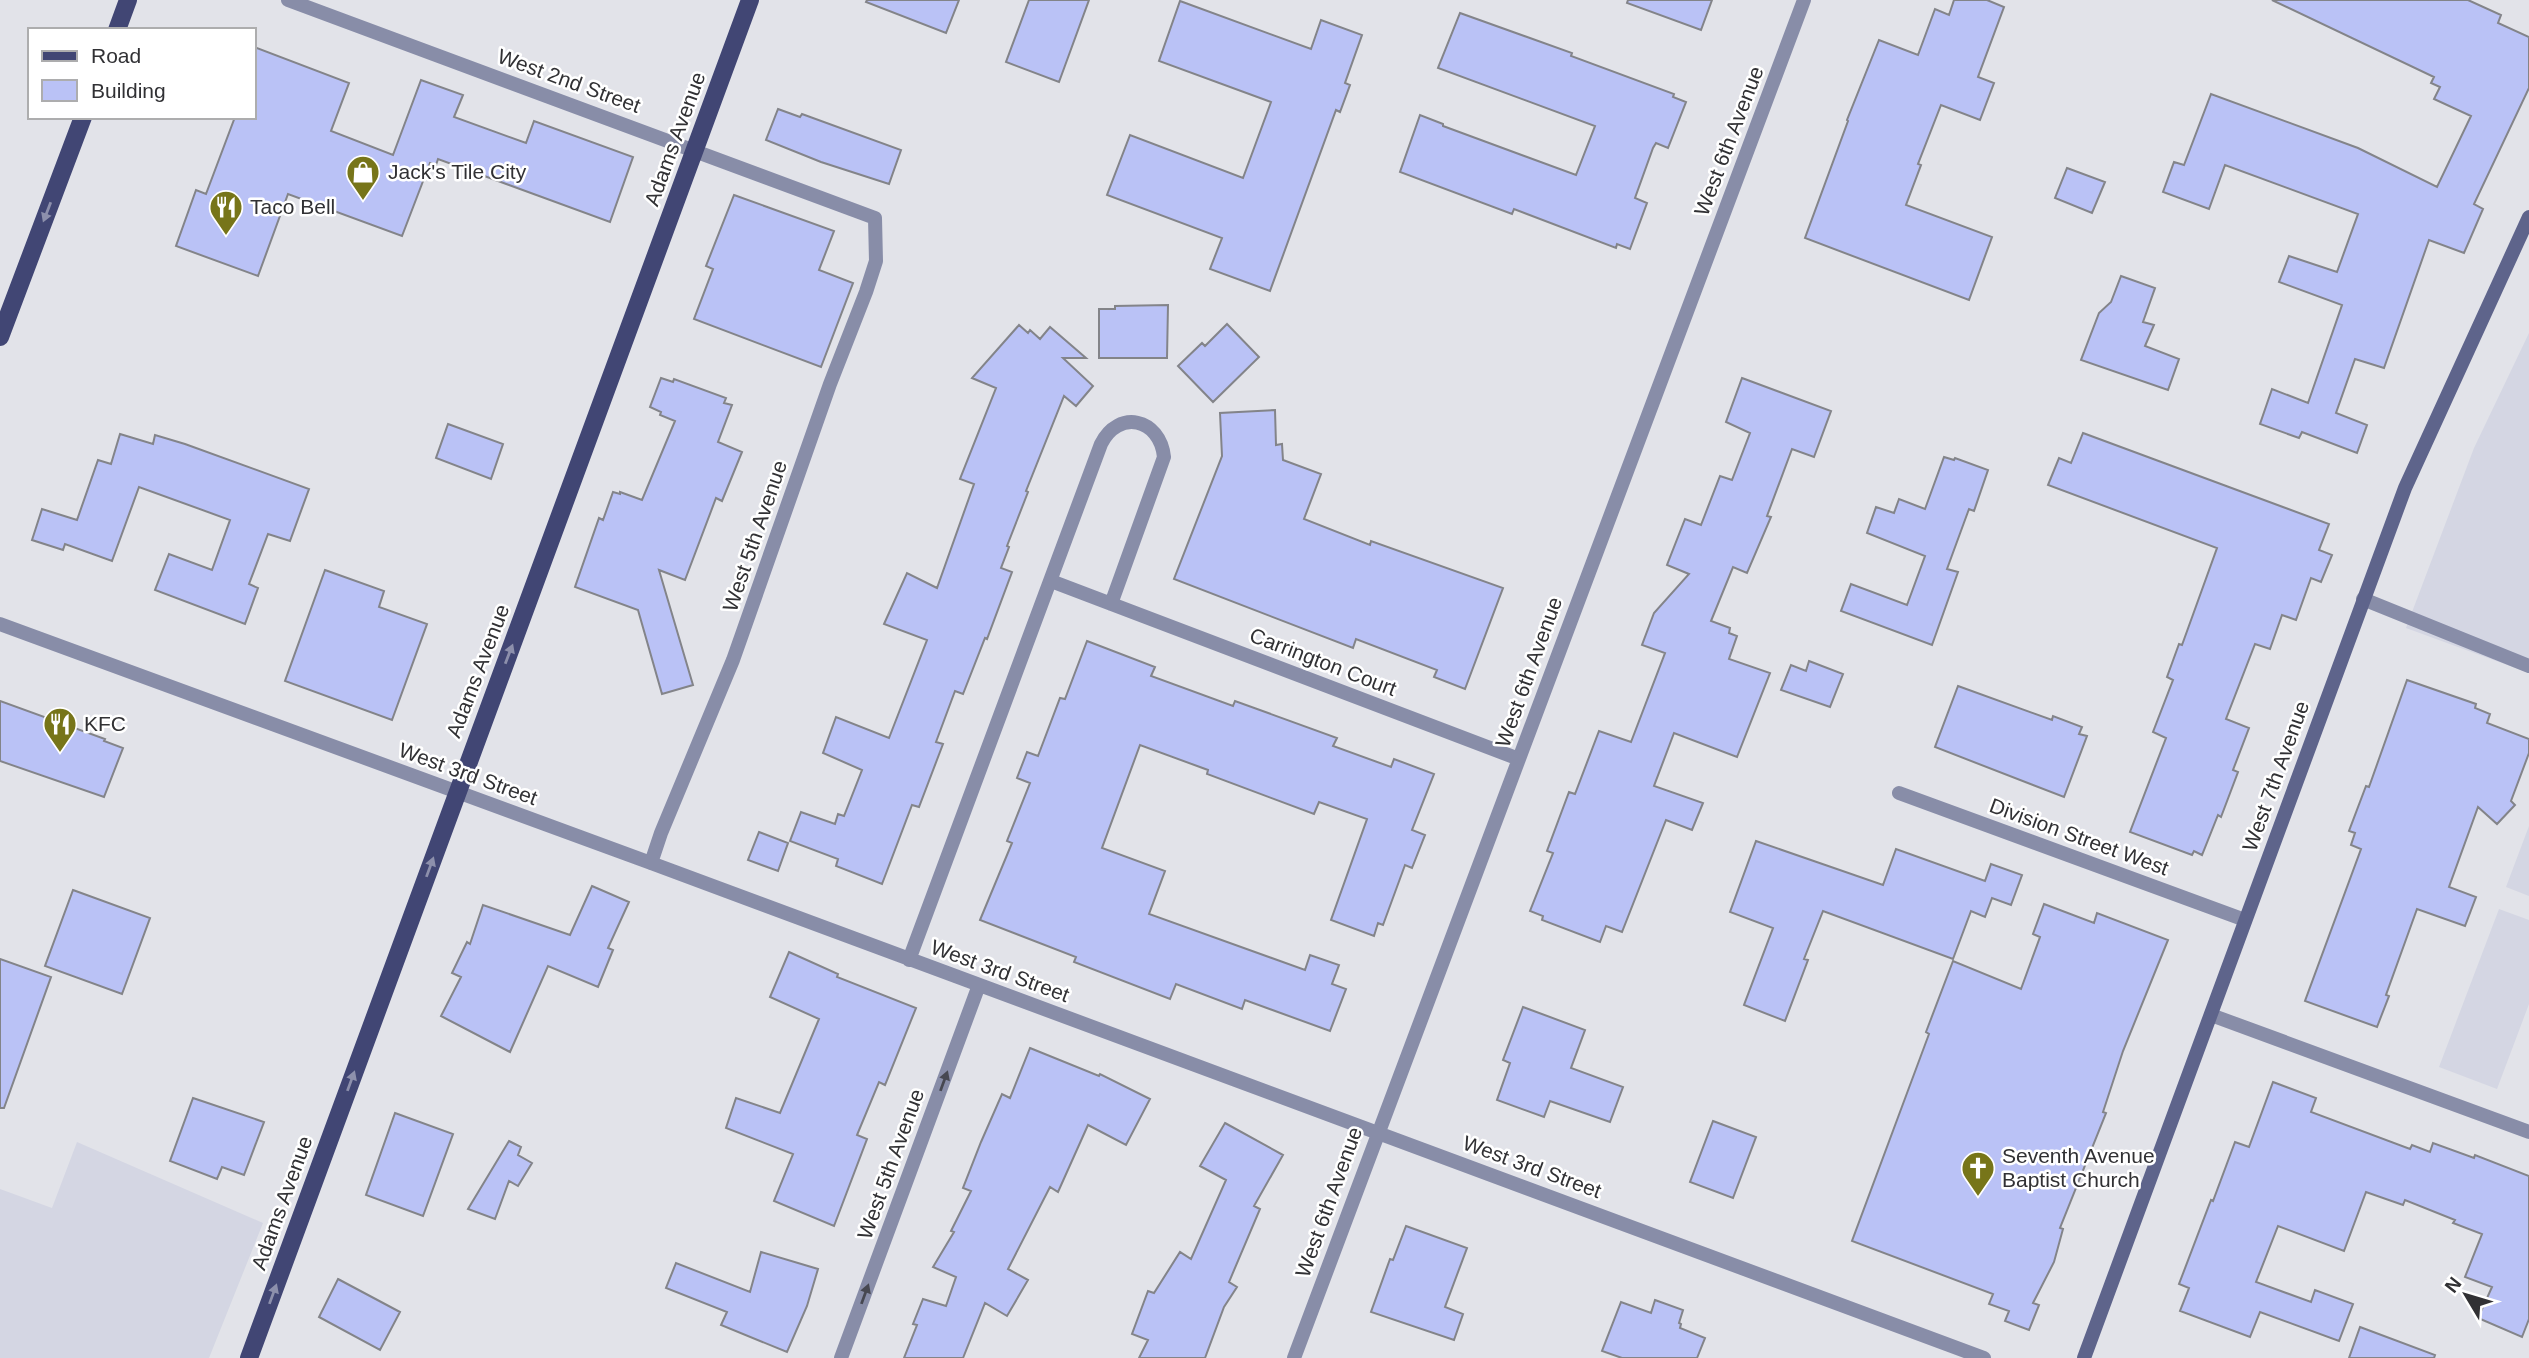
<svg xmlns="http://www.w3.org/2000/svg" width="2529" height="1358" font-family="Helvetica,sans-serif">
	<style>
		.built { fill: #d4d6e3 }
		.building { fill: #bac2f6; stroke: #838489; stroke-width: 2 }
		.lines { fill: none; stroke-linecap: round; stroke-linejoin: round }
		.street { stroke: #888da8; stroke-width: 14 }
		.secondary { stroke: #5e648b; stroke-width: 14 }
		.primary { stroke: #414674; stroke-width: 18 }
		.oneway { fill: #8d90ac }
		.oneway2 { fill: #474851 }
		.labels { text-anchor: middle; stroke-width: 5; stroke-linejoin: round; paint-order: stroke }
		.street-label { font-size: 21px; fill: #313134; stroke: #fff }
		.poi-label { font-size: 21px; fill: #313134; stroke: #fff; text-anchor: start }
	</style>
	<rect width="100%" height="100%" fill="#e2e3e9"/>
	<path class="built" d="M2529,333V673L2406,628L2474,448Z
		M2529,826V896L2506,887Z
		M2499,909L2529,920V1004L2497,1089L2439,1067Z
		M77,1142L263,1223L209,1358H0V1189L52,1208Z"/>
	<path class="building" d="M867,0H959L946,33L866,2Z
		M1029,0H1089L1059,82L1006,62Z
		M1628,0H1712L1701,30L1627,3Z
		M1954,0H1987L2004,7L1978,77L1994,83L1980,120L1941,105L1918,164L1921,165L1906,205L1992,237L1969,300L1805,238L1848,121L1847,120L1879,40L1918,55L1935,9L1949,15Z
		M2272,0H2468L2501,15L2498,23L2529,37V88L2474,204L2483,209L2464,253L2429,240L2384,368L2355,359L2336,413L2367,425L2357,453L2302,432L2299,438L2260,424L2272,389L2308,403L2342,305L2279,282L2289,256L2337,272L2358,214L2225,165L2209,209L2163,192L2174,162L2184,165L2211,94L2358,148L2437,187L2471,116L2434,99L2440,87L2431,83L2434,77Z
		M1180,1L1311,49L1321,20L1362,35L1345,83L1350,85L1340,112L1336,110L1270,291L1210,269L1222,238L1107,195L1130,135L1243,178L1271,102L1159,61Z
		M1460,13L1572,53L1571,56L1674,94L1673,97L1686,102L1668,148L1656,143L1653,148L1635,198L1647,203L1630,249L1617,244L1616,248L1514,209L1512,214L1400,172L1420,115L1443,124V126L1576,175L1595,126L1438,68Z
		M254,47L349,83L331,131L393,155L421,80L463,95L454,117L526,143L534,121L633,157L610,222L438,159L436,165L430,163L402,236L288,194L258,276L176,246L196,190L206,194L235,117H254Z
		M778,109L800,117L802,114L901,150L889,184L821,162L766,140Z
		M2067,168L2105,182L2092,213L2055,198Z
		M734,195L834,231L819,270L853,283L821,367L694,319L713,269L706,266Z
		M2121,276L2155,288L2143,322L2154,325L2145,346L2179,359L2168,390L2081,360L2099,313L2111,302Z
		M1168,305L1167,358H1099V309H1115V306Z
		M1227,324L1259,357L1213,402L1178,366L1202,343L1205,346Z
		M1019,325L1028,333L1030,330L1040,339L1050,327L1086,358H1063L1093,386L1076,406L1064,396L1026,491L1028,492L1007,546L1009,547L1001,568L1012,572L987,639L985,638L963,694L955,691L936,742L943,744L919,807L912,805L882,884L836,866L838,859L790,841L801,812L835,824L838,814L844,816L862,770L823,753L836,717L889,738L927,640L884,624L907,573L937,588L974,484L960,479L996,388L972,378Z
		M661,378L673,382L674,379L726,398L724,403L732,405L718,442L742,452L722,501L716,498L685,580L659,570L693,685L662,694L638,610L575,587L599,518L603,520L613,492L620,494V492L642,500L675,421L660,415L661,412L650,407Z
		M1742,378L1831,411L1814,457L1792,449L1767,516L1771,517L1747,573L1733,567L1711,621L1730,628L1729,633L1737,636L1729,659L1770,673L1737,757L1674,733L1654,786L1703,803L1692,830L1666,820L1622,932L1606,926L1600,942L1542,920L1543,916L1530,911L1553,853L1547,851L1569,792L1575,794L1599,731L1631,742L1665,653L1642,645L1654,613L1689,574L1667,565L1685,519L1701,525L1720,476L1732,480L1750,433L1726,422Z
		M1275,410L1276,445L1282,444L1283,460L1321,474L1304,519L1370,545L1371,541L1503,588L1465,689L1434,677L1437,670L1356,639L1353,648L1174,579L1222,456L1220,413Z
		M448,424L503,444L491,479L436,458Z
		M2083,433L2329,524L2319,550L2332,555L2321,582L2311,578L2296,620L2282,615L2270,649L2255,644L2226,719L2249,728L2233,770L2238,772L2221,817L2218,815L2202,855L2194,851L2192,855L2130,832L2166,738L2153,732L2173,680L2167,677L2179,644L2182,645L2217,548L2048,485L2059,458L2071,463Z
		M120,434L153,444L155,435L185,444L309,489L290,541L268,534L249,584L258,588L245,624L155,590L169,554L212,570L230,520L139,487L112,561L65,544L63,550L32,540L42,509L77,520L98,460L111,464Z
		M1944,457L1954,460L1955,458L1988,470L1974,511L1969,509L1947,569L1958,572L1932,645L1841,611L1851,584L1907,605L1925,556L1867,533L1876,507L1894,513L1899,499L1925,509Z
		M325,570L384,591L379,607L427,624L392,720L285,681Z
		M1087,641L1155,667L1151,676L1233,706L1235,701L1337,738L1333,746L1391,767L1394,759L1434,774L1412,830L1425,835L1412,868L1405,865L1383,925L1378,923L1374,936L1331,920L1367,819L1319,802L1314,814L1207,774L1208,770L1140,745L1102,848L1165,871L1149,914L1305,970L1310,955L1339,965L1332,984L1346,989L1330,1031L1245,1000L1242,1009L1176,984L1170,999L1074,962L1076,957L980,920L1012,843L1007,841L1030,783L1017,778L1027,752L1038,756L1060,698L1065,699Z
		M1809,661L1843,674L1830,707L1781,690L1791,665L1806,671Z
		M2407,680L2476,704L2475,708L2490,714L2487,723L2529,739V753L2511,801L2515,805L2497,824L2478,807L2449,887L2476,897L2465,926L2417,909L2386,995L2389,996L2377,1027L2305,1001L2361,849L2351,845L2355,833L2349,831L2366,786L2369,787Z
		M1958,686L2052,720L2053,716L2082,727L2079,734L2087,736L2064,797L1935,747Z
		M0,701L105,739L104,741L123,748L104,797L0,761Z
		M759,832L788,843L778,871L748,860Z
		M1756,841L1883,885L1896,849L1985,881L1991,864L2022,875L2011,905L1992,898L1985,917L1971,911L1953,959L1823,911L1804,959L1808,960L1785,1021L1744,1005L1773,928L1730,912Z
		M592,886L629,902L608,948L613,950L598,987L548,966L510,1052L441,1016L461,977L452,973L467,942L470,944L483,905L570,935Z
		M73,890L150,918L122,994L45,966Z
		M2044,904L2094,923L2097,913L2168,940L2123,1051L2103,1112L2106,1113L2060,1228L2063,1229L2054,1262L2033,1303L2039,1305L2029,1330L2005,1321L2009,1311L1989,1304L1993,1294L1852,1241L1929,1034L1926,1032L1953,961L2021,989L2040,937L2033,934Z
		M789,952L838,974L837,977L916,1008L885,1085L879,1082L857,1135L867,1139L834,1226L774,1201L793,1154L726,1128L736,1098L780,1113L819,1019L770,997Z
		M0,959L51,977L4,1108H0Z
		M1523,1007L1585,1030L1571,1068L1623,1087L1610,1122L1550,1101L1544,1117L1497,1100L1510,1063L1503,1060Z
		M1030,1048L1099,1076L1100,1074L1150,1099L1126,1145L1088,1125L1058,1192L1050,1187L1008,1269L1028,1280L1007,1316L985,1303L963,1358H904L917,1325L913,1324L923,1299L946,1306L956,1277L933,1267L954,1232L951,1231L971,1191L963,1188L981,1142L1002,1094L1010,1098Z
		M2273,1082L2316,1098L2311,1112L2410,1149L2412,1145L2430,1152L2433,1143L2474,1158L2475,1155L2529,1176V1319L2522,1337L2478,1318L2492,1287L2465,1277L2482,1234L2453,1223L2455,1220L2405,1200L2403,1205L2366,1192L2344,1251L2278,1226L2256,1282L2311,1302L2315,1290L2353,1304L2339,1341L2260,1312L2250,1337L2180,1311L2189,1288L2179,1284L2211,1200L2213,1201L2235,1142L2249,1147Z
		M193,1098L264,1122L244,1175L222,1167L217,1179L170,1161Z
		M395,1113L453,1134L423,1216L366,1195Z
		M1713,1121L1756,1137L1733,1198L1690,1182Z
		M1225,1123L1283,1155L1254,1206L1260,1209L1229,1282L1237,1287L1224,1307L1205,1358H1139L1148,1340L1132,1334L1148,1291L1154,1293L1180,1252L1191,1259L1226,1180L1200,1166Z
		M509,1141L521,1147L518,1155L532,1163L518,1186L509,1181L495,1219L468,1209Z
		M1406,1226L1467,1248L1445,1307L1463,1314L1454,1340L1371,1312L1390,1259L1393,1260Z
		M761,1252L818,1269L807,1306L787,1352L721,1325L727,1312L666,1288L676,1263L750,1292Z
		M338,1279L400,1312L380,1350L319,1317Z
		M1655,1300L1683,1310L1679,1323L1681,1324L1680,1328L1705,1338L1697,1358H1622L1602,1351L1621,1302L1651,1313Z
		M2360,1327L2435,1355L2434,1358H2349Z"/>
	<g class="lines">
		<path class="street" d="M288,0L875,218L876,261L866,292L830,384L733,660L661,833L651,863
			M1051,581L1519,759
			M2363,599L2529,666
			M0,624L651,863L1984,1358
			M1899,793L2245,920
			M909,960L1101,444C1118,409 1160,418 1164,457L1111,604
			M2211,1015L2529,1132
			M841,1358L979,985
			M1294,1358L1804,0"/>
		<path class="secondary" d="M2084,1358L2405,488L2529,217"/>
		<path class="primary" d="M117,30L128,0
			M0,337L83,117
			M249,1358L750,0"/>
	</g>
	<defs><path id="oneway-solid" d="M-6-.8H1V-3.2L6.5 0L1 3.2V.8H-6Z" transform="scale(1.75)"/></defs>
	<g class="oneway">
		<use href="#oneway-solid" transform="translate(47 212) rotate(111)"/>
		<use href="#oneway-solid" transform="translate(509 654) rotate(-69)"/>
		<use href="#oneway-solid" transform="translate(430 867) rotate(-70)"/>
		<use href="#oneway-solid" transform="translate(351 1081) rotate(-70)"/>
		<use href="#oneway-solid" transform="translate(273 1294) rotate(-70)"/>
	</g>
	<g class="oneway2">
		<use href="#oneway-solid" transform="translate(944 1081) rotate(-70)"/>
		<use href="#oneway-solid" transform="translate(865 1294) rotate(-70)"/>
	</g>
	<defs>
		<symbol id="shop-pin" viewBox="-11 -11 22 30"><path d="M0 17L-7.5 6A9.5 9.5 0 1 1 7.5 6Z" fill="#777519" stroke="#fff"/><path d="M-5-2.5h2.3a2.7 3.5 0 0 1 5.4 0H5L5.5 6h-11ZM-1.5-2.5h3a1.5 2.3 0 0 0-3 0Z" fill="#fff"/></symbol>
		<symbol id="restaurant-pin" viewBox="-11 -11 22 30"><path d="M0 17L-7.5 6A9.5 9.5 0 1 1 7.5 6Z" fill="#777519" stroke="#fff"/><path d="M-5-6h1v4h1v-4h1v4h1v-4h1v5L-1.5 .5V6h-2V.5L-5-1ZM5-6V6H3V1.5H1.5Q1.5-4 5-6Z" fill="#fff"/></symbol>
		<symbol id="church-pin" viewBox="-11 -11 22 30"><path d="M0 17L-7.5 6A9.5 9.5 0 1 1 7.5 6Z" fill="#777519" stroke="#fff"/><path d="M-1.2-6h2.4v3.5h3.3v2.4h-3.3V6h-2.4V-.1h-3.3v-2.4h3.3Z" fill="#fff"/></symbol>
	</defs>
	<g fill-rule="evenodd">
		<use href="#shop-pin" x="344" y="153" width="38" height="52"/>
		<use href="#restaurant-pin" x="207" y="188" width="38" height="52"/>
		<use href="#restaurant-pin" x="41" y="705" width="38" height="52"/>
		<use href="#church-pin" x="1959" y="1149" width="38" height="52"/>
	</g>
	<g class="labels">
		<g class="street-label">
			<text transform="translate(569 81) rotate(20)" y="7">West 2nd Street</text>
			<text transform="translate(675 139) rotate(-70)" y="7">Adams Avenue</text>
			<text transform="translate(1729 141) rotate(-69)" y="7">West 6th Avenue</text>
			<text transform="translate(755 536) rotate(-71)" y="7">West 5th Avenue</text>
			<text transform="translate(1323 662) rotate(21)" y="7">Carrington Court</text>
			<text transform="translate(478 671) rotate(-69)" y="7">Adams Avenue</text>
			<text transform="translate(1529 672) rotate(-70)" y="7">West 6th Avenue</text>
			<text transform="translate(468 774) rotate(20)" y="7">West 3rd Street</text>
			<text transform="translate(2276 776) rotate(-70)" y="7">West 7th Avenue</text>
			<text transform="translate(2079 837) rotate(20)" y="7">Division Street West</text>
			<text transform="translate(1000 971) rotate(20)" y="7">West 3rd Street</text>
			<text transform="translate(891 1164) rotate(-70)" y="7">West 5th Avenue</text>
			<text transform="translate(1532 1167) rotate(20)" y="7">West 3rd Street</text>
			<text transform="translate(1329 1202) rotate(-70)" y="7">West 6th Avenue</text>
			<text transform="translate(282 1203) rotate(-70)" y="7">Adams Avenue</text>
		</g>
		<g class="poi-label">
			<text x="388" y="179">Jack's Tile City</text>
			<text x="250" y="214">Taco Bell</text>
			<text x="84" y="731">KFC</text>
			<text x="2002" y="1163">Seventh Avenue<tspan x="2002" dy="24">Baptist Church</tspan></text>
		</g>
	</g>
	<rect x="28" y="28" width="228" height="91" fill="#ffffff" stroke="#adadae" stroke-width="2"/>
	<rect x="42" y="51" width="35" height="10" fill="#414674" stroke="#adadae" stroke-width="2"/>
	<text x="91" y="63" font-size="21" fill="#313134">Road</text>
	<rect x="42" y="80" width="35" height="21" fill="#bac2f6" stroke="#adadae" stroke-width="2"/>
	<text x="91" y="98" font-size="21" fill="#313134">Building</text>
	<g transform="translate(2466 1295) rotate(308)" stroke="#ffffff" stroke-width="5" paint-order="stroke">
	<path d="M0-5L12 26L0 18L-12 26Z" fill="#313134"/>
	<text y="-10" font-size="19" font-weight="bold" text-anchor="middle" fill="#313134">N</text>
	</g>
</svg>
